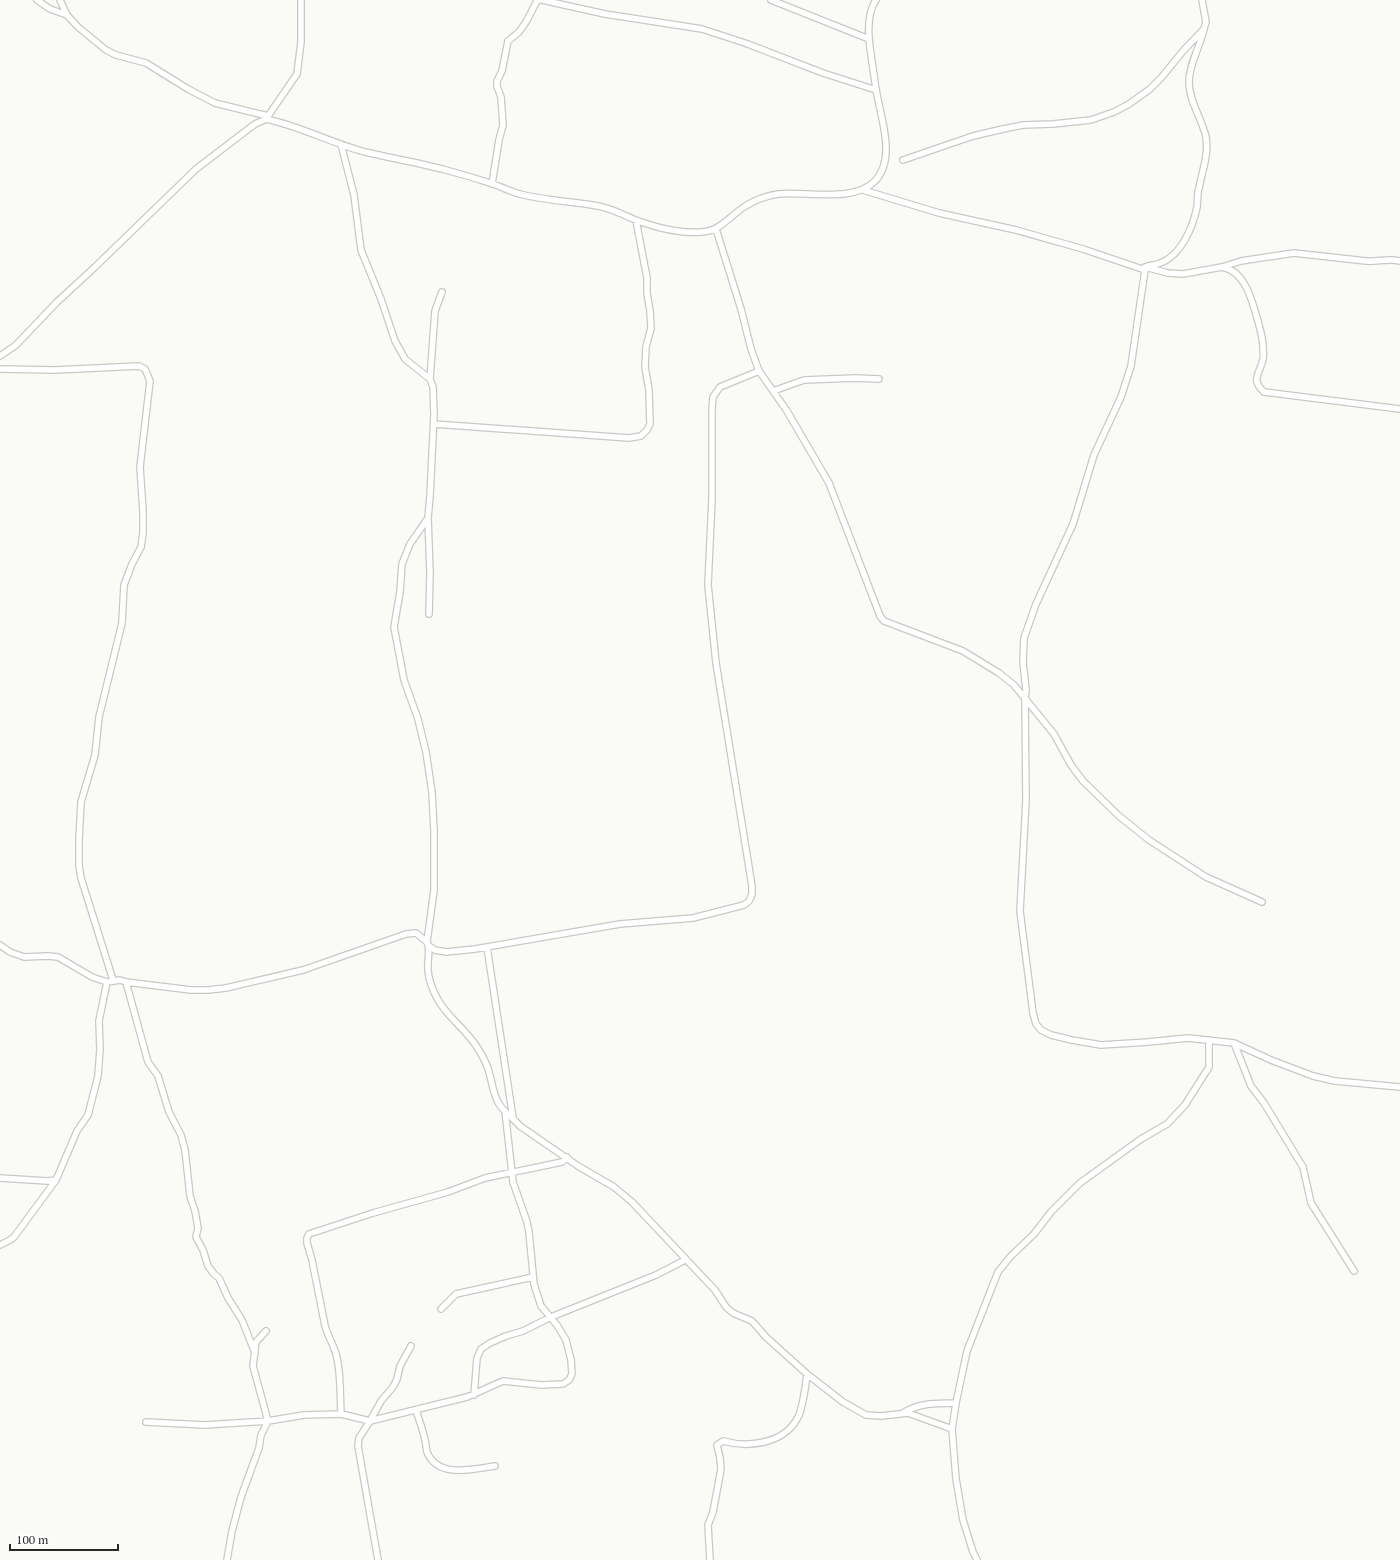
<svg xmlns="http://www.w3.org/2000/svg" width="1400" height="1560" font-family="'PT Serif',serif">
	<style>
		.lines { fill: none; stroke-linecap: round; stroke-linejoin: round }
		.street-casing { stroke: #c8c9c6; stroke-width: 8 }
		.street { stroke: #fff; stroke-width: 5.5 }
	</style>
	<rect width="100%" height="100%" fill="#fafbf7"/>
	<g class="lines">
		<defs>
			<path id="street" d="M37,0L50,9L67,15
				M60,0L67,15L78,27L106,50L116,55L146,63L188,89L215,103L268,116
				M542,0L605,14L702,29L745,43L823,73L876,90
				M771,0L869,39
				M266,119L297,74L301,42V0
				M341,144L354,195L361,250L381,299L395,341L405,359L430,379L433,387L434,414L430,496L428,518L410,544L402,564L400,592L394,627L404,680L418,719L426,752L432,792L434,830V890L427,942C431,950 427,960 428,969C428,977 431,985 434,992C443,1014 465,1028 477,1047C482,1055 487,1063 489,1072C492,1082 493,1094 499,1104C504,1112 513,1118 520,1126L578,1166L614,1187L632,1202L715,1290L726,1307L733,1313L752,1321L766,1337L807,1374L843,1402L866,1415L881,1416L908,1413L952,1429
				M903,160L973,136L1003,129L1023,125L1053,124L1091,120L1114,112L1129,104L1150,89L1161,78L1183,51L1204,29
				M492,184L499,140L503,125L501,97L497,86V81L502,71L508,41L519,32L526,22L537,1L539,0
				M863,190L939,213L1016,230L1083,249L1145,270V267L1168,273L1183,274L1222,267L1241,261L1294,253L1366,261C1378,262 1388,258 1400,261
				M716,229L741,309L751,349L759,371L787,411L829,483L880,616L884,621L963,651L999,673L1014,685L1054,734L1071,765L1083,781L1119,816L1149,840L1206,877L1262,902
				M1148,266C1152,265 1156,265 1160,263C1181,256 1193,227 1197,207C1198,201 1197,194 1199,188C1202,172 1209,154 1206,137C1202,119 1189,101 1189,82C1189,64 1200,47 1204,29L1206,22L1202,0
				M1222,267C1232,269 1240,276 1245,285C1251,295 1263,335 1263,347C1263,351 1264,356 1263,359C1260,374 1250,379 1264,392L1400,409
				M1145,270L1131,366L1121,397L1094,455L1073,524L1036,604L1024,638L1023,662L1026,690L1025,699L1026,800L1020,911L1033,1013L1036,1024L1041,1030L1051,1035L1072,1040L1101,1045L1148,1042L1188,1038L1234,1043L1251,1086L1264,1103L1303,1167L1311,1203L1354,1271
				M0,356L16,345L57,302L95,267L196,169L255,124L266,119C300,126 331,143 365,152C391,158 419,163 446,170C461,174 478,179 493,184C502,187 511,192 520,194C546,201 573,201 598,206C610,208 622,214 633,219C654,227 679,234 702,232C720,231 730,216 744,207C754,200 766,196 778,194C806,191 854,203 875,181C897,158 880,116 876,89C874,76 872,62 870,48C868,33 867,13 876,0
				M0,369L55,370L139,366L145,369L150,381L140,467L143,511V533L141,547L132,564L124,585L122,623L99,717L95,755L81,802L79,840V865L81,878L113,980
				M430,379L435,311L442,292
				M773,391L804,380L856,378L879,379
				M434,424L629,438L641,436L647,430L650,424L649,390L645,367L646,347L651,328L650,311L647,293V278L636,220
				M428,518L430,573L429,614
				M0,945L10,952L24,957L48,956L58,957L92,977L107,982L120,980L126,982L191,990H208L226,988L303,970L406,934L416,933L427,942
				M429,946L435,950L446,952L475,949L620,924L693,918L744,905L749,901L752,894V886L716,663L708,585L712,499V410L713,397L720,387L759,371
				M487,947L513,1118
				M126,982L148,1062L158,1076L169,1112L181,1135L185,1150L190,1196L195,1211L198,1228L196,1237L203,1250L208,1266L214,1274L219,1278L228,1298L242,1320L255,1353
				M1234,1043L1271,1060L1313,1076L1335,1081L1400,1087
				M0,1178L47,1181L56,1180
				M0,1245L10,1240L14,1237L56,1180L77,1131L88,1115L98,1076L100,1049L99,1021L107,982
				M441,1309L456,1294L533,1277
				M474,1395L477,1358L481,1349L490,1343L506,1336L523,1331L551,1317L656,1275L685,1260
				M416,1410C419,1420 423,1430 425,1440C426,1444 426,1448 427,1452C438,1479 473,1469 495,1466
				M903,1413C920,1402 937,1404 956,1403
				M341,1414C340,1396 341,1376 337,1358C335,1347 328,1337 325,1326L312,1260L307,1243V1238L309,1234L373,1213L448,1192L485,1178L562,1162L567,1157
				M146,1422L205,1425L268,1421L253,1366L256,1342L266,1331
				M227,1560L232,1531L241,1497L259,1448L261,1435L268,1421L304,1415L341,1414L370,1421L467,1397L503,1381L541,1385L563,1384L569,1380L572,1374L571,1360L566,1340L557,1325L541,1306L534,1284L529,1232L527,1222L513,1182L505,1111
				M378,1560L358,1446L359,1438L370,1421L381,1401L393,1387L397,1379L400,1366L411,1346
				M710,1560L708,1525L713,1512L721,1469L720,1458L717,1445L723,1441C748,1448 783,1444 797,1419C802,1412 806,1384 807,1374
				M977,1560L973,1552L963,1520L956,1479L952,1429L956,1403L967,1351L998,1272L1010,1257L1034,1234L1051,1212L1080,1183L1141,1139L1167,1124L1185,1105L1209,1067V1040"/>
		</defs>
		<use href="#street" class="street-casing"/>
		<use href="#street" class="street"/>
	</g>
	<path d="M10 1544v6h108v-6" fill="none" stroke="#272726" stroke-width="2"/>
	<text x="16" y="1544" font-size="12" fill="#272726" stroke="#ffffff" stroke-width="3" paint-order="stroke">100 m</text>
</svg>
